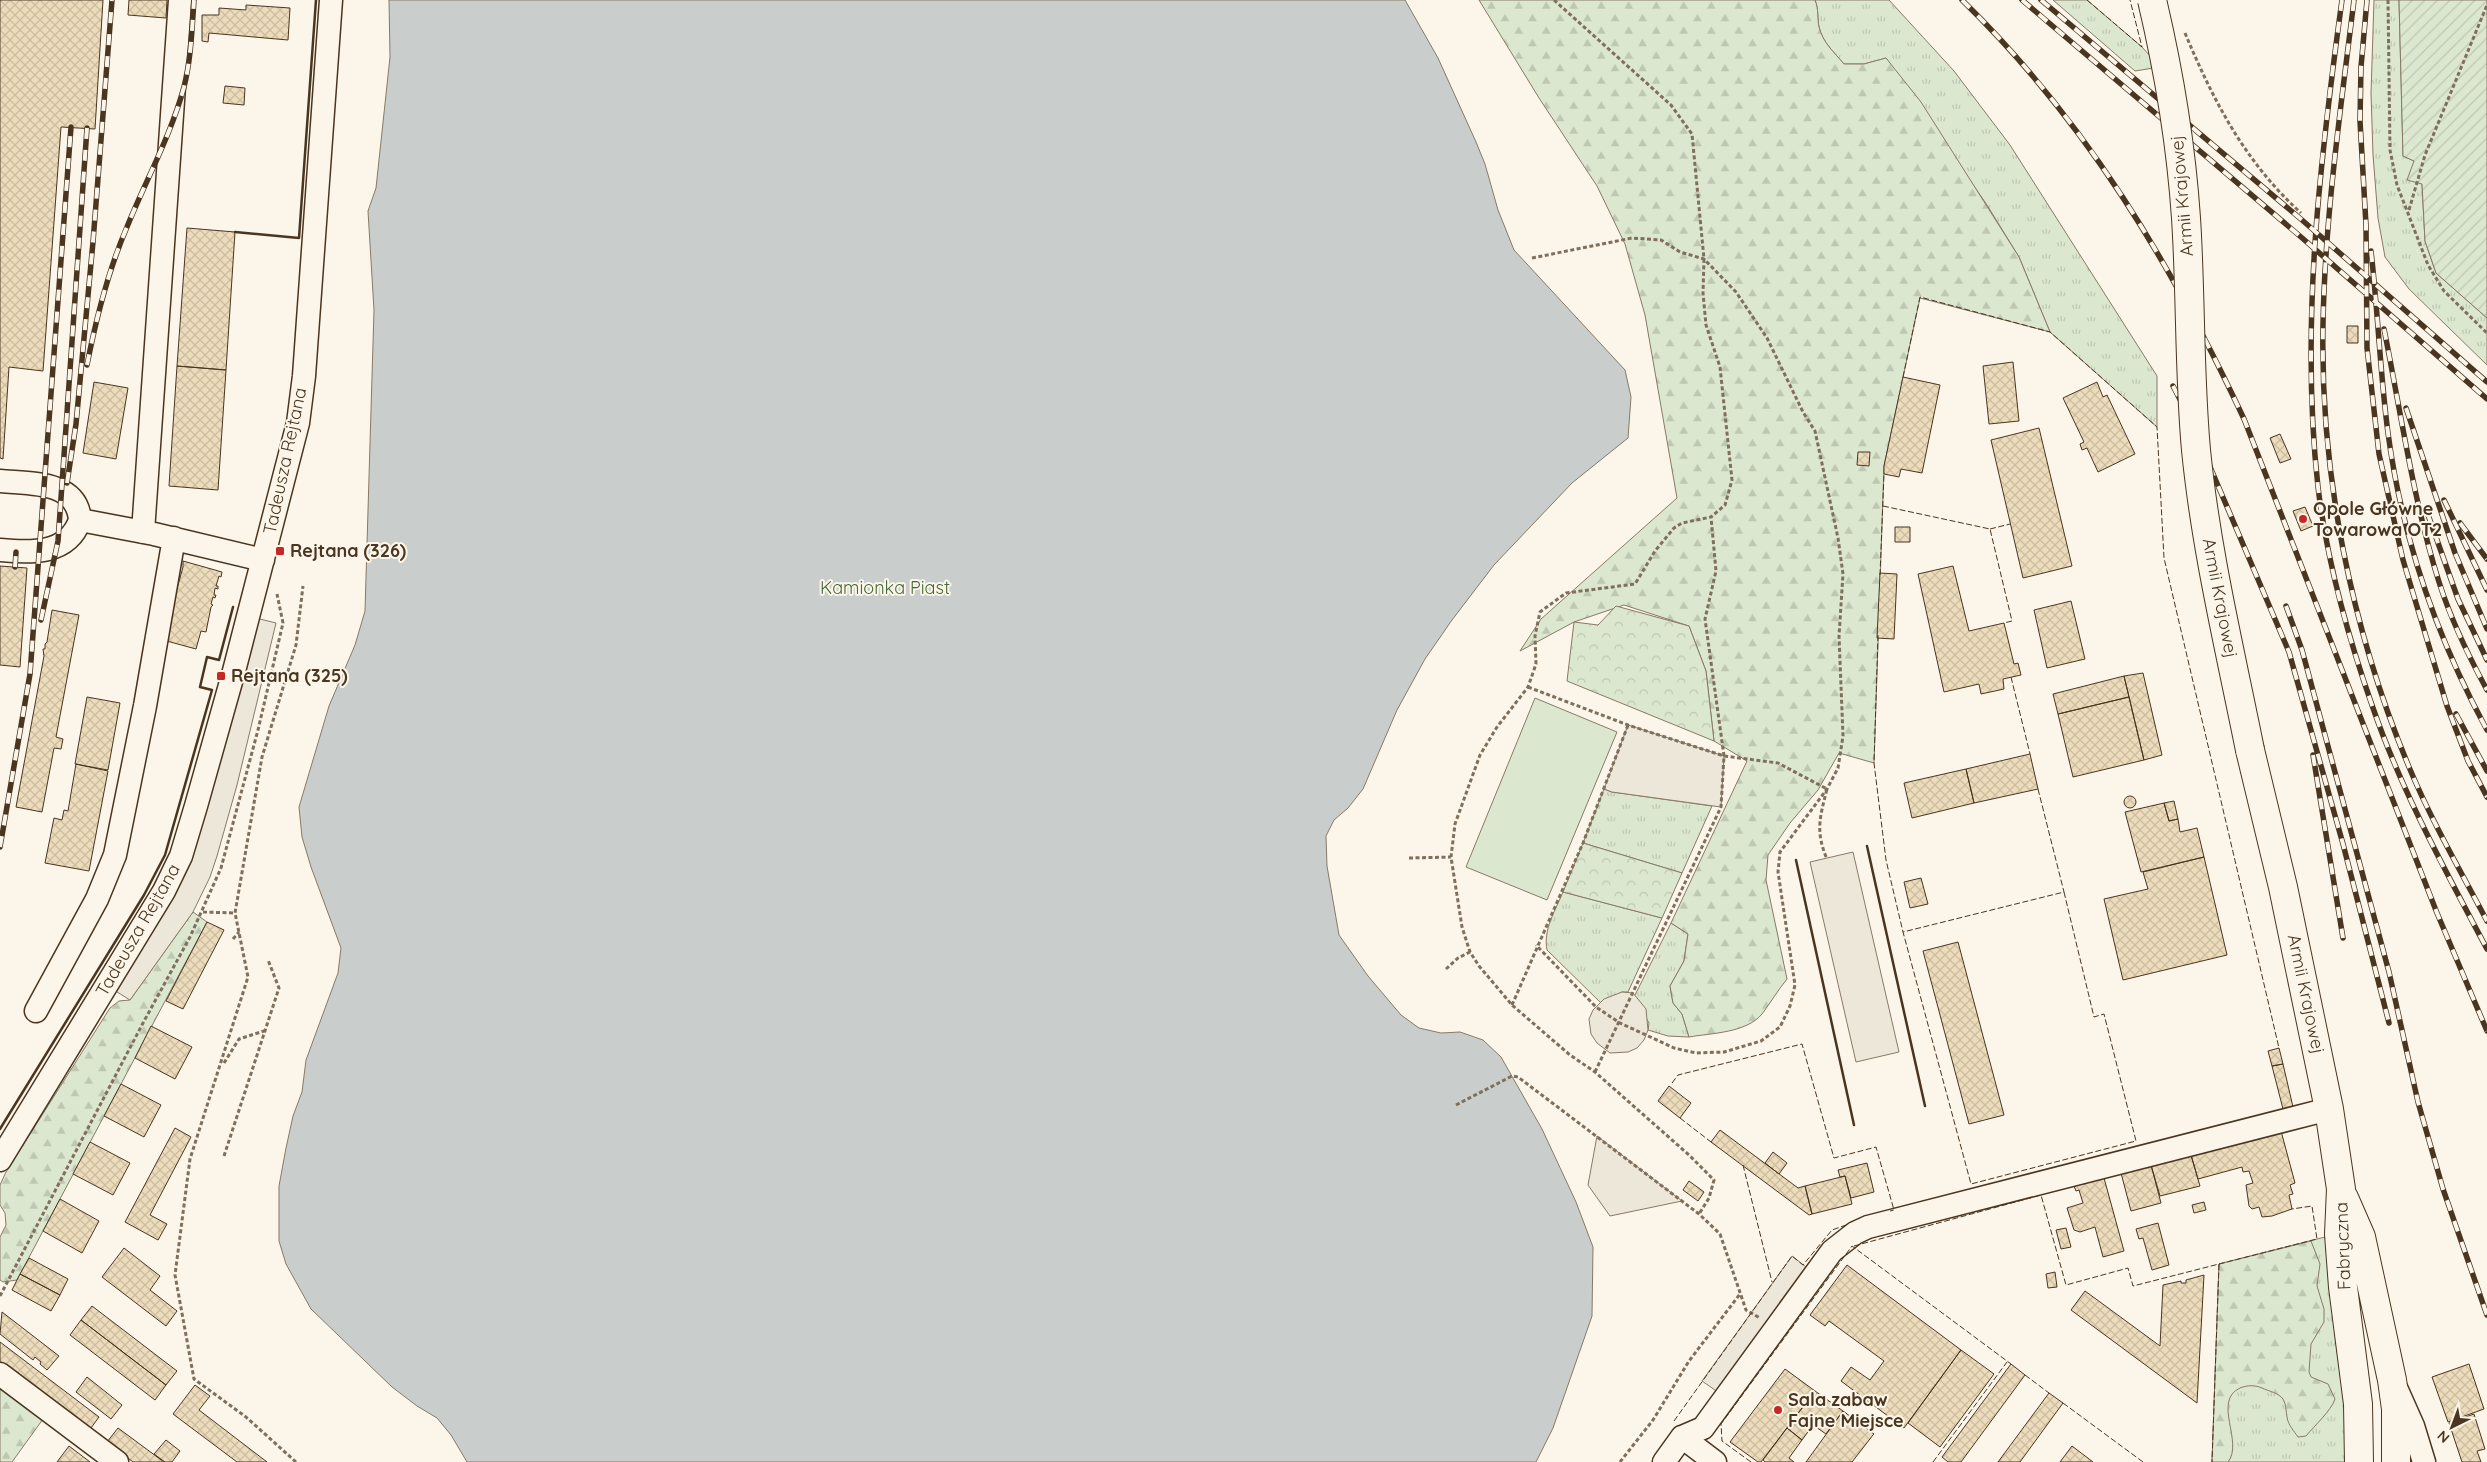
<svg xmlns="http://www.w3.org/2000/svg" width="2487" height="1462" font-family="Quicksand,sans-serif">
	<style>
		.grass { fill: url(#grass-tufts); stroke: #887966 }
		.forest { fill: url(#forest-firs); stroke: #887966 }
		.park { fill: url(#park-crowns); stroke: #887966 }
		.garden { fill: url(#garden-furrows); stroke: #887966 }
		.pitch { fill: #dce7d0; stroke: #887966 }
		.parking { fill: #ede7d9; stroke: #887966 }
		.water { fill: #c9cecd; stroke: #887966 }
		.building { fill: url(#building-cross-hatch); stroke: #4a3520 }
		.lines { fill: none; stroke-linecap: round; stroke-linejoin: round }
		.minor-casing { stroke: #4a3520; stroke-width: 25 }
		.major-casing { stroke: #4a3520; stroke-width: 30 }
		.path { stroke: #7f6f5c; stroke-width: 3; stroke-dasharray: 4 2.5; stroke-linecap: butt }
		.minor { stroke: #fbf6e9; stroke-width: 22 }
		.major { stroke: #fbf6e9; stroke-width: 28 }
		.rail-casing { stroke: #4a3520; stroke-width: 5.5 }
		.rail { stroke: #fbf6e9; stroke-width: 4; stroke-dasharray: 11; stroke-linecap: butt }
		.major-bridge-casing { stroke: #4a3520; stroke-width: 30; stroke-linecap: butt }
		.major-bridge { stroke: #fbf6e9; stroke-width: 28 }
		.fence { stroke: #4a3520; stroke-width: 1; stroke-dasharray: 6 2.5; stroke-linecap: butt }
		.wall { stroke: #4a3520; stroke-width: 2.5 }
		.poi-dot { fill: #c62828; stroke: #fbf6e9; stroke-width: 2 }
		.labels { text-anchor: middle; stroke-width: 4; stroke-linejoin: round; paint-order: stroke }
		.street-label { font-size: 18px; fill: #4a3520; stroke: #fbf6e9 }
		.poi-label { font-size: 18px; font-weight: bold; fill: #4a3520; stroke: #fbf6e9; text-anchor: start }
		.park-label { font-size: 18px; fill: #436837; stroke: #fbf6e9 }
	</style>
	<defs>
		<pattern id="grass-tufts" width="24" height="20" patternUnits="userSpaceOnUse" patternTransform="scale(1.25)"><rect width="24" height="20" fill="#dce7d0"/><path d="M3 7l-1-3M5 7V3M7 7l1-3M15 17l-1-3M17 17v-4M19 17l1-3" fill="none" stroke="#bec7b2"/></pattern>
		<pattern id="forest-firs" width="22" height="20" patternUnits="userSpaceOnUse" patternTransform="scale(1.25)"><rect width="22" height="20" fill="#dce7d0"/><path d="M5 1l3.5 6h-7zM16 11l3.5 6h-7z" fill="#bec7b2"/></pattern>
		<pattern id="park-crowns" width="20" height="18" patternUnits="userSpaceOnUse" patternTransform="scale(1.25)"><rect width="20" height="18" fill="#dce7d0"/><path d="M2 6a3 3 0 1 1 6 0M12 15a3 3 0 1 1 6 0" fill="none" stroke="#bec7b2"/></pattern>
		<pattern id="garden-furrows" width="10" height="10" patternUnits="userSpaceOnUse" patternTransform="scale(1.25)"><rect width="10" height="10" fill="#dce7d0"/><path d="M-1 1l2-2M0 10L10 0M9 11l2-2" fill="none" stroke="#bec7b2"/></pattern>
		<pattern id="building-cross-hatch" width="8" height="8" patternUnits="userSpaceOnUse" patternTransform="scale(1.25)"><rect width="8" height="8" fill="#ecdcbc"/><path d="M0 0l8 8M0 8l8-8" fill="none" stroke="#ccbda1"/></pattern>
	</defs>
	<rect width="100%" height="100%" fill="#fbf6e9"/>
	<path class="grass" d="M1815,0H1889L1954,71L2010,145L2157,376V427L2050,332L2019,257L1987,205L1886,58L1864,64H1844C1834,52 1823,43 1819,27C1817,18 1819,10 1815,0Z
		M2053,0H2087L2142,47L2160,67L2135,71Z
		M2374,0H2399L2403,156L2414,161L2422,184L2425,241L2436,273L2487,318V365L2409,289L2385,257L2378,218L2373,155L2371,93Z
		M1604,789L1612,792L1712,806L1682,873L1583,843Z
		M1563,892L1662,918L1628,992H1622L1601,1003L1547,950C1543,930 1555,911 1563,892Z
		M1671,923L1688,934L1684,961L1670,986L1673,1003L1682,1014L1689,1037L1668,1036L1648,1030L1649,1023L1634,997Z
		M2325,1237L2346,1407V1462H2212L2219,1264Z"/>
	<path class="forest" d="M1479,0H1815C1819,10 1817,18 1819,27C1823,43 1834,52 1844,64H1864L1886,58L1921,102L2019,257L2050,332L1920,298L1884,466L1874,763L1839,753L1818,790L1790,823L1768,855L1766,880L1787,979C1778,990 1771,1002 1762,1014C1746,1033 1712,1033 1689,1037L1682,1014L1673,1003L1670,986L1684,961L1688,934L1671,923L1747,761L1714,741L1706,671L1689,626L1624,605L1574,622L1520,651L1541,619L1677,498L1645,315L1625,244L1597,186L1539,98Z
		M193,912L207,922L17,1280L3,1282L0,1280V1237L6,1225L5,1213L0,1205V1185L6,1172L110,1008L119,1001L130,1000Z
		M2311,1241L2320,1264L2317,1286L2324,1309V1322L2311,1344L2309,1372L2311,1377L2328,1384L2335,1399C2331,1411 2315,1425 2306,1436L2298,1437C2294,1431 2288,1425 2287,1417C2286,1411 2286,1404 2283,1399C2279,1393 2268,1391 2262,1388C2255,1385 2248,1385 2240,1388C2212,1401 2244,1442 2228,1462H2212L2219,1264Z
		M0,1386L43,1419L12,1462H0Z"/>
	<path class="park" d="M1616,606L1689,626L1706,671L1714,741L1567,681L1574,622L1598,625Z
		M1583,843L1682,873L1662,918L1563,892Z"/>
	<path class="garden" d="M2399,0H2487V318L2436,273L2425,241L2422,184L2407,180L2414,161L2403,156Z"/>
	<path class="pitch" d="M1535,698L1617,732L1547,900L1466,867Z"/>
	<path class="parking" d="M248,616L276,623L237,785L217,856L210,877L193,912L130,1000L106,985L155,907Z
		M1628,725L1724,756L1721,807L1612,792L1604,789Z
		M1853,852L1899,1052L1856,1062L1810,862Z
		M1622,992L1633,993L1646,1009L1648,1030L1644,1040L1637,1048L1628,1052L1610,1053L1597,1043L1591,1034L1589,1019L1593,1010L1604,999Z
		M1597,1136L1682,1201L1610,1216L1588,1185Z
		M1792,1256L1815,1274L1725,1397L1702,1381Z"/>
	<path class="water" d="M389,0H1405L1438,58L1476,142L1485,164L1498,210L1514,250L1625,370L1631,397L1628,438L1572,483L1494,565L1452,620L1425,659L1397,710L1363,789L1348,808L1334,820L1326,836L1327,866L1339,935L1368,976L1401,1015L1419,1028L1441,1033L1460,1032L1483,1040L1501,1057L1542,1129L1576,1202L1593,1247L1592,1316L1553,1428L1536,1462H467L451,1435L437,1418L417,1406L392,1387L311,1309L286,1264L279,1241V1186L286,1148L293,1116L302,1092L306,1060L338,973L341,948L311,867L302,837L299,807L329,706L355,645L365,611L374,310L368,211L376,188L390,57Z"/>
	<path class="building" d="M0,0H103L95,129L61,127L43,371L9,367L3,459L0,458Z
		M129,0H167L166,18L128,15Z
		M246,5L290,8L288,40L209,33L208,42L202,41V15H219V8L246,10Z
		M225,86L245,88L244,105L223,103Z
		M187,228L235,232L226,370L177,366Z
		M2347,326H2358V343H2347Z
		M2013,362L2019,421L1989,424L1983,366Z
		M177,366L226,370L218,490L169,486Z
		M1903,377L1940,385L1922,473L1901,469L1899,477L1884,474V466Z
		M94,382L128,388L116,459L83,453Z
		M2097,382L2103,397L2107,395L2135,454L2098,472L2087,448L2082,450L2080,444L2084,442L2063,398Z
		M2039,428L2072,566L2023,578L1991,440Z
		M2280,434L2291,459L2280,463L2270,438Z
		M1858,452H1870L1869,466L1857,465Z
		M2305,507L2313,526L2301,531L2293,511Z
		M1895,527H1910V542H1895Z
		M183,561L222,572L221,577L219,576L216,586H218V589L215,588L214,595H216L215,598L213,597L211,604L213,605L211,607L206,632L201,631L196,649L163,640L183,567Z
		M0,566L27,568L20,667L0,665Z
		M1953,566L1969,631L2004,623L2014,664L2018,663L2021,675L2003,679L2004,689L1981,694L1979,684L1944,692L1918,574Z
		M1880,573L1897,574L1894,639L1877,638Z
		M2071,601L2085,659L2047,668L2034,610Z
		M52,610L79,615L56,737L63,739L61,749L54,748L42,812L16,807L44,656L43,649H45V644L47,642Z
		M2143,673L2162,755L2144,760L2124,676Z
		M2124,676L2129,697L2058,714L2053,694Z
		M87,697L120,703L108,770L75,764Z
		M2129,697L2144,760L2073,777L2058,714Z
		M2030,754L2038,789L1974,803L1966,769Z
		M76,764L108,771L89,871L45,863L54,818L62,820L64,810L68,811Z
		M1966,769L1974,803L1912,818L1904,783Z
		M2124 802a6 6 0 1 1 12 0a6 6 0 1 1-12 0Z
		M2174,801L2178,819L2169,821L2164,803Z
		M2164,803L2169,821L2178,819L2180,832L2197,828L2204,857L2141,872L2125,812Z
		M2204,857L2227,955L2123,980L2104,899L2148,889L2143,872Z
		M1921,878L1928,904L1910,908L1904,882Z
		M207,922L224,930L183,1009L166,1001Z
		M1958,942L2004,1115L1969,1124L1923,951Z
		M151,1026L192,1047L175,1079L135,1058Z
		M2279,1048L2283,1064L2272,1066L2268,1051Z
		M2283,1064L2293,1107L2283,1109L2272,1066Z
		M121,1084L161,1105L144,1137L104,1116Z
		M1669,1086L1691,1103L1680,1118L1658,1101Z
		M175,1128L191,1137L150,1215L167,1224L158,1240L125,1222Z
		M1720,1130L1798,1188L1805,1186L1812,1214L1809,1215L1711,1142Z
		M2281,1131L2295,1183L2290,1185L2293,1194L2289,1195L2292,1209L2272,1216L2262,1217L2259,1207L2252,1209L2249,1206L2246,1185L2253,1183L2249,1171L2243,1172L2242,1167L2198,1179L2191,1155Z
		M90,1142L130,1163L113,1195L73,1174Z
		M1773,1152L1787,1163L1779,1174L1765,1163Z
		M2191,1155L2200,1186L2160,1196L2151,1165Z
		M1867,1163L1874,1192L1851,1198L1845,1176L1840,1177L1838,1170Z
		M2151,1165L2161,1203L2131,1211L2121,1173Z
		M1845,1176L1852,1204L1812,1214L1805,1186Z
		M2104,1178L2124,1251L2103,1257L2095,1227L2080,1232L2074,1230L2067,1208L2083,1203L2079,1190L2076,1191L2074,1186Z
		M1689,1181L1704,1192L1698,1201L1683,1190Z
		M60,1199L99,1221L82,1253L43,1231Z
		M2204,1202L2206,1210L2194,1213L2192,1205Z
		M2158,1223L2169,1265L2152,1270L2143,1238L2139,1239L2136,1229Z
		M2066,1228L2071,1247L2061,1249L2056,1230Z
		M124,1248L160,1276L150,1290L177,1311L166,1326L102,1277Z
		M29,1258L68,1279L60,1295L20,1274Z
		M1847,1265L1961,1350L1904,1428L1841,1381L1851,1367L1870,1380L1884,1361L1829,1321L1825,1326L1810,1315Z
		M2055,1272L2057,1287L2048,1288L2046,1274Z
		M20,1274L60,1295L51,1311L12,1290Z
		M2204,1275L2197,1403L2071,1310L2085,1291L2160,1346L2163,1285L2181,1281V1283H2186V1280Z
		M92,1306L177,1371L166,1385L81,1320Z
		M2,1312L59,1356L47,1370L40,1364L41,1362L35,1357L33,1360L0,1334Z
		M81,1320L166,1385L155,1400L70,1335Z
		M0,1342L99,1417L88,1432L0,1365Z
		M1961,1350L1994,1374L1940,1447L1908,1423Z
		M2011,1364L2025,1375L1961,1462H1948L1942,1457Z
		M2469,1364L2484,1409L2448,1422L2432,1377Z
		M1785,1369L1815,1391L1761,1462H1758L1730,1442Z
		M87,1377L122,1405L111,1419L76,1392Z
		M195,1385L210,1396L199,1410L267,1462H237L173,1414Z
		M1815,1391L1843,1411L1826,1434L1813,1425L1802,1440L1787,1428Z
		M2049,1393L2063,1403L2020,1462H1998Z
		M1843,1411L1874,1434L1873,1435L1852,1462H1806Z
		M2474,1414L2485,1449L2477,1451L2481,1462H2462L2449,1423Z
		M118,1428L164,1462H133L107,1442Z
		M1787,1428L1802,1440L1789,1458L1794,1462H1765L1763,1460Z
		M166,1440L180,1451L172,1462H165L154,1454Z
		M69,1446L90,1462H57Z
		M2072,1446L2093,1462H2060Z"/>
	<g class="lines">
		<defs>
			<path id="minor" d="M0,481C30,484 77,480 80,520L154,534L263,560
				M143,532L180,0
				M0,550C31,553 68,555 80,520
				M36,1011L97,899L115,855L145,706L174,538
				M0,1160L164,891L181,856L196,806L234,671L298,423L304,376L331,0
				M0,1374L117,1462
				M2397,1390L2413,1426L2424,1462
				M1682,1437L1703,1428L1832,1251L1855,1233L1868,1227L2329,1109
				M1682,1437L1715,1462
				M1664,1462L1682,1437"/>
			<path id="major" d="M2250,750L2283,887L2329,1109L2341,1189L2339,1234L2343,1287L2358,1404L2359,1462
				M2344,1198L2361,1237L2392,1380L2396,1409V1462"/>
		</defs>
		<use href="#minor" class="minor-casing"/>
		<use href="#major" class="major-casing"/>
		<path class="path" d="M1554,0L1671,105L1692,134L1704,259L1703,293L1706,325L1720,367L1732,480L1725,505L1711,517L1682,523L1674,528L1655,551L1635,584L1566,593L1540,612L1535,636L1536,664L1528,687L1497,727L1480,755L1455,824L1451,857L1462,927L1470,952L1479,966L1512,1005L1570,1055L1595,1072L1689,1155L1714,1180L1709,1198L1699,1214
			M2388,0L2390,150L2397,185L2428,265L2444,291L2487,333
			M2185,33C2214,102 2245,162 2301,213
			M2409,210L2425,155L2487,5
			M1532,258L1632,238L1661,240L1680,252L1704,259L1736,292L1767,338L1803,412L1815,431L1838,538L1843,574L1839,636L1843,736L1838,768L1827,789L1780,852L1778,872L1795,985L1790,1006L1780,1027L1761,1041L1724,1052L1696,1053L1674,1048L1620,1023L1596,1007L1536,945
			M1528,687L1628,725L1724,756L1778,763L1827,789C1820,817 1815,831 1827,859
			M1409,858L1451,857
			M203,912L235,913
			M233,939L239,932
			M1446,969L1458,958L1470,952
			M1512,1005L1583,843L1628,725
			M224,1063L239,1039L267,1030
			M1595,1072L1721,807L1724,756L1705,619L1716,571L1711,517
			M1456,1105L1512,1076L1518,1077L1699,1214L1720,1234L1746,1310L1760,1318
			M224,1156L279,988L268,960
			M0,1296L143,1023L190,937L221,868L258,730L283,623L277,594
			M296,1462L246,1417L194,1379L175,1275L190,1159L248,977L235,913L262,757L296,645L303,586
			M1620,1462L1653,1420L1689,1361L1740,1294"/>
		<use href="#minor" class="minor"/>
		<use href="#major" class="major"/>
		<defs>
			<path id="rail" d="M1962,0C2086,121 2171,263 2244,419L2437,913L2487,1031
				M2022,0L2301,237L2487,399
				M2041,0L2302,220L2487,382
				M2342,0C2320,161 2300,325 2318,487C2327,562 2348,637 2373,708C2402,792 2445,870 2487,949
				M2354,0C2341,107 2325,215 2323,324C2320,474 2351,628 2409,767C2431,820 2460,870 2487,921
				M2367,0L2361,67L2360,121L2366,225L2367,348L2379,454L2403,560L2447,706L2468,761L2487,797
				M2371,251C2378,312 2380,373 2388,433C2402,538 2437,638 2487,730
				M2384,329C2401,413 2413,500 2439,582C2451,620 2468,655 2487,690
				M87,365C96,319 108,271 127,227C146,180 171,135 184,87C191,59 192,29 194,0
				M2173,386L2187,413L2289,652L2343,844L2389,1023
				M2406,408L2455,553L2487,629
				M67,483L76,424L93,242L112,0
				M2444,500L2487,590
				M2427,512L2458,599L2487,660
				M2460,523L2487,559
				M15,567L16,552
				M2286,606L2302,650L2389,972L2418,1102L2443,1189L2487,1315
				M41,620L58,541L87,128
				M2456,714L2487,771
				M2313,755L2343,938
				M0,847L30,674L71,127"/>
		</defs>
		<use href="#rail" class="rail-casing"/>
		<use href="#rail" class="rail"/>
		<defs>
			<path id="major-bridge" d="M2152,0C2169,72 2181,144 2186,218C2191,295 2189,373 2196,450C2206,551 2230,650 2250,750"/>
		</defs>
		<use href="#major-bridge" class="major-bridge-casing"/>
		<use href="#major-bridge" class="major-bridge"/>
		<path class="fence" d="M2087,0L2142,47L2130,0
			M1903,377L1920,297L2050,332L2157,427L2164,558L2279,1048
			M1883,506L1990,529L2012,621L2004,623
			M1990,529L2010,524
			M1880,575L1884,474
			M1878,635L1874,763L1886,860L1903,932
			M2011,677L2030,754
			M2038,789L2064,892
			M2064,892L2094,1017L2104,1014L2136,1141L1971,1184L1903,932Z
			M1672,1083L1678,1075L1802,1044L1834,1158L1876,1147L1894,1210L1890,1211
			M1680,1118L1711,1142
			M1743,1165L1772,1282
			M1854,1246L2041,1195L2066,1285L2128,1268L2133,1286L2219,1264L2212,1462
			M2219,1264L2317,1239L2312,1206L2292,1209
			M2025,1375L2049,1393
			M2063,1403L2143,1462
			M1674,1421L1792,1256L1803,1265L1832,1230L1849,1224
			M1751,1462L1722,1441L1721,1424L1852,1246L2011,1364
			M1933,1462L2007,1362"/>
		<path class="wall" d="M235,232L299,238L316,0
			M1867,846L1925,1106
			M1796,860L1854,1125
			M0,1129L144,895L165,855L212,690L200,687L207,657L219,660L233,607"/>
	</g>
	<g class="poi-dot">
		<circle cx="2303" cy="519" r="5"/>
		<rect x="275" y="546" width="10" height="10" rx="2.5"/>
		<rect x="216" y="671" width="10" height="10" rx="2.5"/>
		<circle cx="1778" cy="1410" r="5"/>
	</g>
	<g class="labels">
		<g class="street-label">
			<text transform="translate(2182 196) rotate(-95)" y="6">Armii Krajowej</text>
			<text transform="translate(285 461) rotate(-78)" y="6">Tadeusza Rejtana</text>
			<text transform="translate(2220 598) rotate(79)" y="6">Armii Krajowej</text>
			<text transform="translate(138 930) rotate(-60)" y="6">Tadeusza Rejtana</text>
			<text transform="translate(2306 994) rotate(78)" y="6">Armii Krajowej</text>
			<text transform="translate(2343 1246) rotate(-92)" y="6">Fabryczna</text>
		</g>
		<g class="poi-label">
			<text x="2313" y="515">Opole Główne<tspan x="2313" dy="21">Towarowa OT2</tspan></text>
			<text x="290" y="557">Rejtana (326)</text>
			<text x="231" y="682">Rejtana (325)</text>
			<text x="1788" y="1406">Sala zabaw<tspan x="1788" dy="21">Fajne Miejsce</tspan></text>
		</g>
		<g class="park-label">
			<text x="885" y="594">Kamionka Piast</text>
		</g>
	</g>
	<g transform="translate(2452 1427) rotate(222)" stroke="#fbf6e9" stroke-width="4" paint-order="stroke">
	<path d="M0-4L9 19L0 12L-9 19Z" fill="#4a3520"/>
	<text y="-8" font-size="14" font-weight="bold" text-anchor="middle" fill="#4a3520">N</text>
	</g>
</svg>
